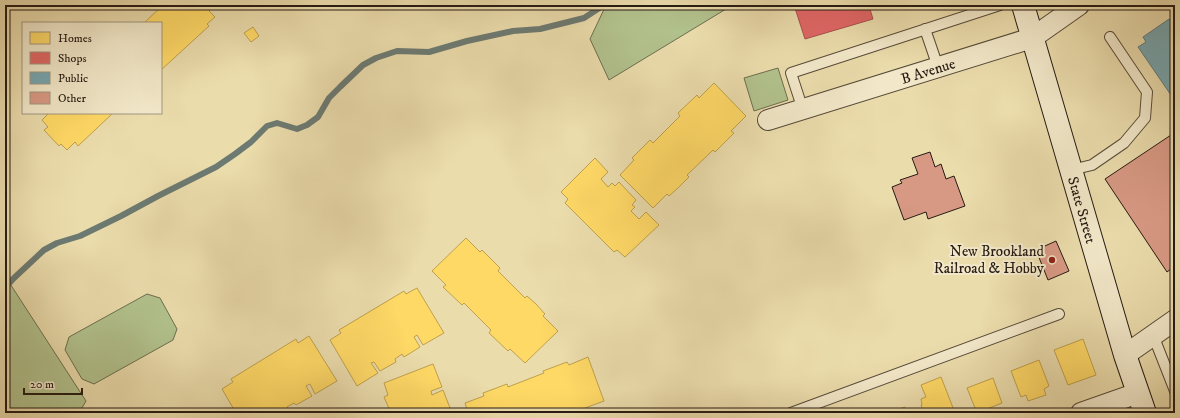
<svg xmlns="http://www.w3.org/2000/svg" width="1180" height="418" font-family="'IM FELL DW Pica',serif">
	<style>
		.green { fill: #b2c28d; stroke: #6c6e50 }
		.homes { fill: #ffd966; stroke: #bea04d }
		.shops { fill: #e06666; stroke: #a8504d }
		.public { fill: #76a5af; stroke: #5e7c80 }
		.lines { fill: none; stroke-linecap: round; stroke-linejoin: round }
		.stream { stroke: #6c7a72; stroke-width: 6 }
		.building { fill: #d89984; stroke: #261b13 }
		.service-casing { stroke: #574b39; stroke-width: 12 }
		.minor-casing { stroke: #574b39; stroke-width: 22 }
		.secondary-casing { stroke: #261b13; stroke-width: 24 }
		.service { stroke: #f2e8c9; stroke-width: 10 }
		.minor { stroke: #f2e8c9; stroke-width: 20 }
		.secondary { stroke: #f2e8c9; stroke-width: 22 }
		.poi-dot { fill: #8f2418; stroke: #f2e8c9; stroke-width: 1.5 }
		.labels { text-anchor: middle; stroke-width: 4; stroke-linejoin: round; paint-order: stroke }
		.street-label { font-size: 15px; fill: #261b13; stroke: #f2e8c9 }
		.poi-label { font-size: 15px; fill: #261b13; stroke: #f2e8c9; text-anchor: end }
	</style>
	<rect width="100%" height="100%" fill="#ebdcac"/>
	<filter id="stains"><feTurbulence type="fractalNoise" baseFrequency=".005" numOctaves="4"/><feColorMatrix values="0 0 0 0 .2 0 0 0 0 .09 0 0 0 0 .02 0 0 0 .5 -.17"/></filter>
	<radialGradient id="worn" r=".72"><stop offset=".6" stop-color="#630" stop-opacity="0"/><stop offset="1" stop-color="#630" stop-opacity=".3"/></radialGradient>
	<path class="green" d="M606,5H724L726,9L609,80L590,39Z
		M778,68L788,100L754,111L744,78Z
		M5,276L86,401L79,413H5Z
		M147,294L160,298L177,329L173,340L94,384L82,379L65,350L69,337Z"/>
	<path class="homes" d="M5,5H15L5,14Z
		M163,5H210L212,8L209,11L215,17L207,24L209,26L161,70V23H144Z
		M253,27L259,36L251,42L244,33Z
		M714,83L746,116L731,131L734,133L715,152L713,150L687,175L689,177L679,187L669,196L667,194L653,208L620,175L634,160L632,158L650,140L653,143L680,116L678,113L697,95L699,98Z
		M47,113H113L78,146L75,142L67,150L61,144L59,146L44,130L48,127L42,120L48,114Z
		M595,158L608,172L601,179L608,187L612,183L615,186L619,182L636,200L632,205L635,207L631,211L639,219L646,212L659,225L625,257L617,250L614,252L565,203L568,199L561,192Z
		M466,238L480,252L482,250L500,268L498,271L525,298L527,296L536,304L545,314L543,316L558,331L525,363L510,349L508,351L489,333L491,330L464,303L462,305L443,287L446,285L432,271Z
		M417,288L444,333L423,345L417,335L414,337L420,347L404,357L402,354L395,359L396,362L380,371L374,362L371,363L378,373L357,386L330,340L341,333L339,330L404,291L406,294Z
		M309,336L337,381L315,394L310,384L306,386L312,396L296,405L294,403L287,407L289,410L284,413H268L267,410L263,412L264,413H236L222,389L233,382L231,379L296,339L298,343Z
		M1083,339L1096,375L1068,385L1054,350Z
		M588,357L604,401L585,408L586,411L581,413H468L465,403L484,396L483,393L507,384L508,387L544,373L543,371L567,362L569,365Z
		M1039,360L1049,386L1044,389L1046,395L1028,401L1026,395L1021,397L1011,371Z
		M433,364L442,387L431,391L432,395L443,390L450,408L447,409L448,413H391L384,397L388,395L384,383Z
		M941,377L955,413H924L921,405H922L921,399L926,397L921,385Z
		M993,378L1002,403L977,413L967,388Z
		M905,407L906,411L908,410L909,413H887Z"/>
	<path class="shops" d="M794,5H873L869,6L873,19L805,39Z"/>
	<path class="public" d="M1169,19L1172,25L1175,23V101L1138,47L1146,42L1143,37Z"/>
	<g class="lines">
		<path class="stream" d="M5,288L14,278L44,250L57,243L80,236L121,216L158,196L216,167L235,154L251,142L267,126L277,123L297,129L307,125L318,117L329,98L340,87L363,65L376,58L397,51L429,52L467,41L513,31L540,29L584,18L604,5"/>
	</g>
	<path class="building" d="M1171,135L1175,141V266L1167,272L1105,179Z
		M930,152L935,167L941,164L946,179L954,176L965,206L928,219L926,212L904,220L892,187L902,183L900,180L918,174L912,158Z
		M1056,241L1069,271L1048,280L1036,250Z"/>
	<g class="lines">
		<defs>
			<path id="service" d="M925,29L938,67
				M803,110L791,73L1000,5
				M1071,170L1092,165L1124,143L1145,118L1147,92L1110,37
				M1153,335L1175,391
				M791,413L1059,314"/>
			<path id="minor" d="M768,120L1032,38L1079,5
				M1125,355L1175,320
				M1081,413L1138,393"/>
			<path id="secondary" d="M1023,5L1125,355L1145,413"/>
		</defs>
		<use href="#service" class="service-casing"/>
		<use href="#minor" class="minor-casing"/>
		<use href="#secondary" class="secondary-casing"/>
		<use href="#service" class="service"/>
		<use href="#minor" class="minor"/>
		<use href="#secondary" class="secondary"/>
	</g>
	<circle class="poi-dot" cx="1052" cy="260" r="4"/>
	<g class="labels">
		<g class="street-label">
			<text transform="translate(928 71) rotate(-17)" y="5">B Avenue</text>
			<text transform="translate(1082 210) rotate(74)" y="5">State Street</text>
		</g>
		<g class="poi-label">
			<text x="1044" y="256">New Brookland<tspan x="1044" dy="17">Railroad &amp; Hobby</tspan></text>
		</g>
	</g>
	<rect width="1180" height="418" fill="none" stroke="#ebdcac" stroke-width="20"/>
	<rect x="6" y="6" width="1168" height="406" fill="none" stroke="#261b13" stroke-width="2"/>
	<rect x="10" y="10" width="1160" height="398" fill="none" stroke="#261b13"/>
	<rect x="22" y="22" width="140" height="92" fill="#f2e8c9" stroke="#a09680"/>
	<rect x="30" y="32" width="20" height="12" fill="#ffd966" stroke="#a09680"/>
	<text x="58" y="42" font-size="12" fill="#261b13">Homes</text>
	<rect x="30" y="52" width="20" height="12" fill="#e06666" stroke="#a09680"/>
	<text x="58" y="62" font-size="12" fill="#261b13">Shops</text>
	<rect x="30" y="72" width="20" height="12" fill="#76a5af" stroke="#a09680"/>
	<text x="58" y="82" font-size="12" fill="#261b13">Public</text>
	<rect x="30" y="92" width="20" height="12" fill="#d89984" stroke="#a09680"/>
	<text x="58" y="102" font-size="12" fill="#261b13">Other</text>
	<path d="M24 388v6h58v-6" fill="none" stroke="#261b13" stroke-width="2"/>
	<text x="30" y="388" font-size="12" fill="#261b13" stroke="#f2e8c9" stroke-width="3" paint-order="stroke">20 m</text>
	<rect width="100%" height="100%" filter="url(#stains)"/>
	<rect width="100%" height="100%" fill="url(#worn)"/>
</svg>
